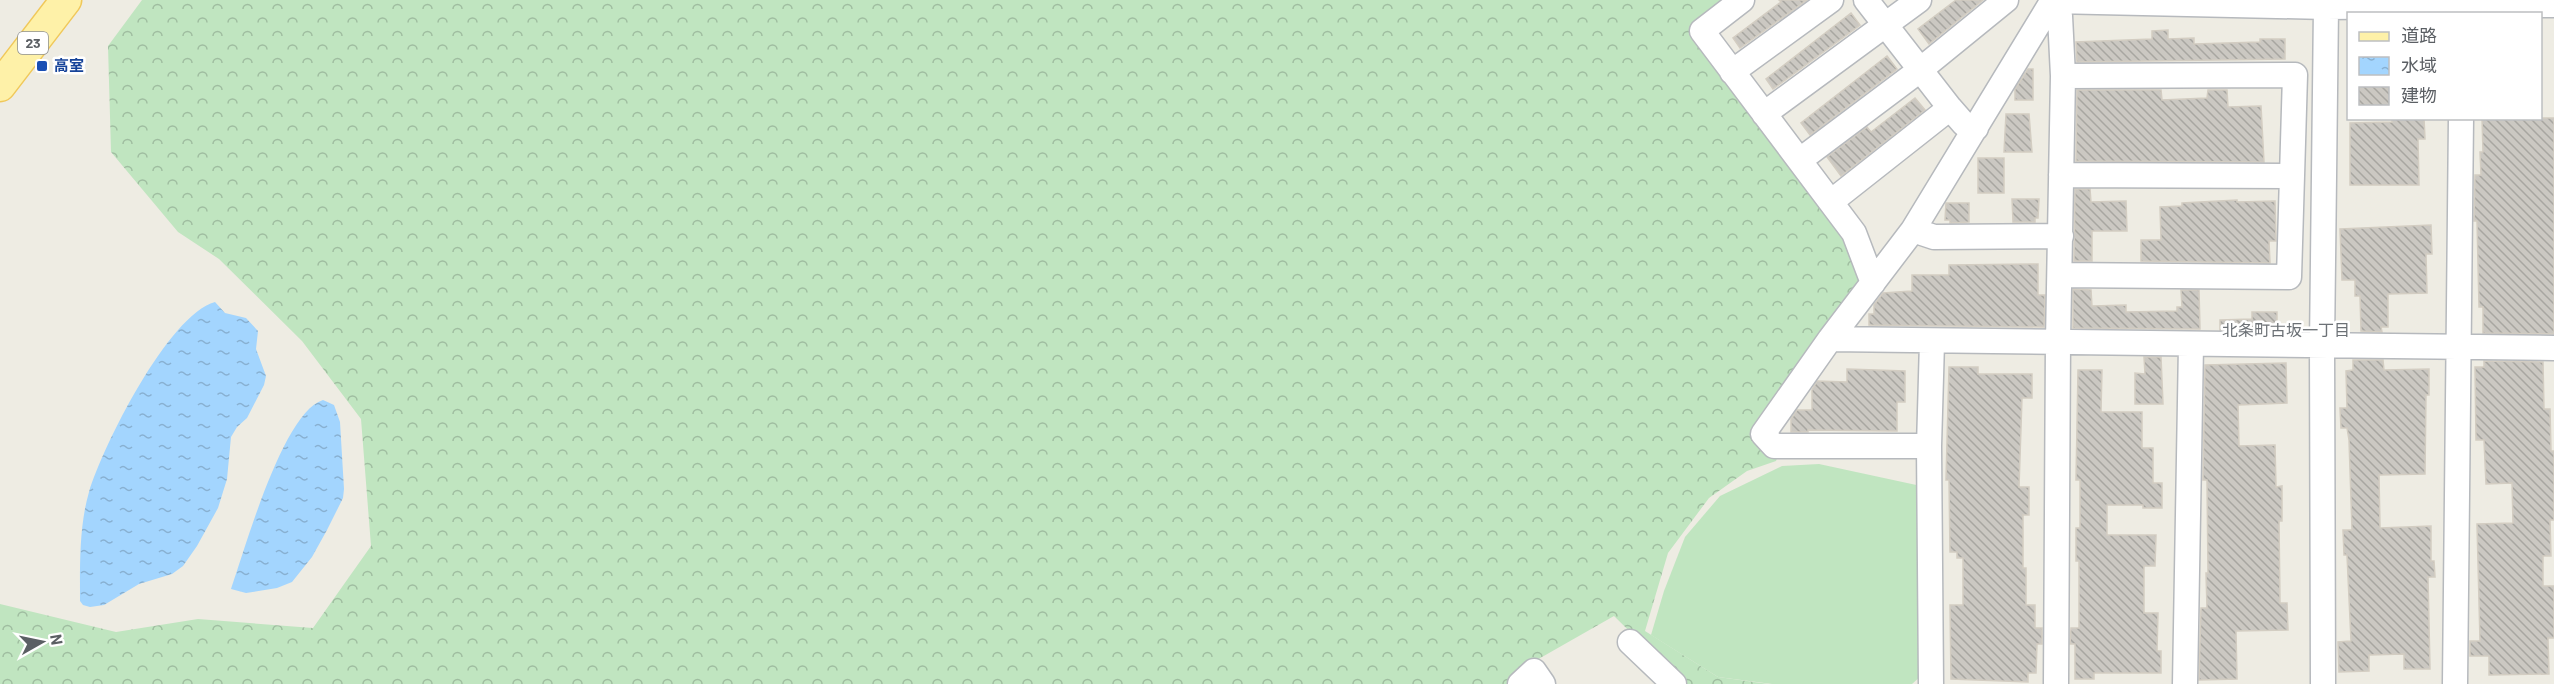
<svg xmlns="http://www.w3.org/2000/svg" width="2554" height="684" font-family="Barlow,'Noto Sans JP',sans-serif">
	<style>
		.forest { fill: url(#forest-crowns) }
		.pitch { fill: #c0e5c0 }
		.water { fill: url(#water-ripples) }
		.building { fill: url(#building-back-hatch); stroke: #d3cdc2; stroke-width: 1.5 }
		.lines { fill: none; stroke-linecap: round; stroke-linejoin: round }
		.minor-casing { stroke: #b6b9bd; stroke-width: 27 }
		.major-casing { stroke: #f0c85a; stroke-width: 33 }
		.minor { stroke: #fff; stroke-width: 24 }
		.major { stroke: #fef1a8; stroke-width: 30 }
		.transit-dot { fill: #1a4fb4; stroke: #fff; stroke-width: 2 }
		.labels { text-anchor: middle; stroke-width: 5; stroke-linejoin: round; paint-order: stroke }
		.shield { fill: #fff; stroke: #8c8f92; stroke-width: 1.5 }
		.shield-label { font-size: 14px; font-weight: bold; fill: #5b5f64 }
		.transit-label { font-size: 15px; font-weight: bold; fill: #164399; stroke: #fff; text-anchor: start }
		.neighbourhood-label { font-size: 16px; fill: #6c7176; stroke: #fff }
	</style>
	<defs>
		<pattern id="forest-crowns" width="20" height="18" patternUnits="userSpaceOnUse" patternTransform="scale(1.5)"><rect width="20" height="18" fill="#c0e5c0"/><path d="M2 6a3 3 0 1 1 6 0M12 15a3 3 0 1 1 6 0" fill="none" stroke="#9fbda0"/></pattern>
		<pattern id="water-ripples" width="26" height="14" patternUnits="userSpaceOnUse" patternTransform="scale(1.5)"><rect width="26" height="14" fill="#a3d5fe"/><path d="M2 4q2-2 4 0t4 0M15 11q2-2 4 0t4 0" fill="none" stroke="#88b0d1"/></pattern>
		<pattern id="building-back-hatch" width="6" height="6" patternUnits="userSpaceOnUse" patternTransform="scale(1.5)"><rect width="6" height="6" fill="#cbc8c2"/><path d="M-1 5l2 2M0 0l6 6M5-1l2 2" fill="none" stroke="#a8a6a1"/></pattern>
	</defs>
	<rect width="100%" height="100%" fill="#eeece3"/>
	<path class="forest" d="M142,0H1724L1695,25L1850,237L1870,282L1770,437L1778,456L1776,461L1747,471L1709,498L1668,553L1645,631L1718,677L1769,684H1683L1614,616L1535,661L1510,684H0V604L116,632L198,619L313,628L371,546L361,419L302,341L219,259L178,232L111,152L108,46Z"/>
	<path class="pitch" d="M1819,464L1921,486L1922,675L1912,684H1772L1718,677L1651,635L1664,591L1685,537L1720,496L1782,466Z"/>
	<path class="water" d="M215,302L225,313L246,318L258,331L256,349L266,376L264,385L247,418L237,427L231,437L227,479L218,508L197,546L183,566L172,574L139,584L104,605L90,607L83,605L80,601C80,566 79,526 89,492C103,446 168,315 215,302Z
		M323,400L334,405L340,422L344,489L343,498L327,530L312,557L292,582L277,588L246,593L231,589C245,549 283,412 323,400Z"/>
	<path class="building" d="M1779,0H1807L1740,48L1733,38L1781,2Z
		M1956,0H1983L1929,44L1918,29Z
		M1851,13L1860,25L1773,89L1766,79Z
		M2168,30V39L2194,38V44L2260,42V39H2285V59L2077,62L2076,42L2152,39V31Z
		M1887,56L1897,69L1810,135L1801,123Z
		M2028,69H2033V100H2015V89Z
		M2077,90H2161L2162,100L2207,98L2208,90H2227L2228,107L2261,106L2264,162L2076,161Z
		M1915,98L1925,110L1841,176L1827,157L1867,127L1871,132Z
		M2006,114H2029L2032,152H2004Z
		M2392,118H2424L2425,139H2418L2419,185H2350V123L2392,122Z
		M2482,118H2554V334L2483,333V307H2479L2477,221H2474L2475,175H2481L2480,152H2483Z
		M1978,158H2004V193H1978Z
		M2075,189H2090L2091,202L2126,201L2127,231H2092V261H2074Z
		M2012,199H2039L2038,218H2035V222H2013Z
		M2237,200V202L2275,201L2276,241H2269L2270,263L2141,261V240H2161L2160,207L2182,206V203Z
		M1946,203H1969V222L1950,223V220H1945Z
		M2431,225L2432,254H2426L2427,293L2388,294V327H2381L2382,332L2361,331L2360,296H2355V280H2342L2340,229Z
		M2038,264V295H2045L2044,327L1869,325V314H1874V305L1883,293L1912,291V275H1949V265Z
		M2073,289L2091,290L2092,306L2126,305V312L2177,311V307H2182L2181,290H2199L2200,329L2073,328Z
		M2252,312H2277V330H2220V320L2252,319Z
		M2144,357H2161L2163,404H2135V373L2145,374Z
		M2353,360H2383L2384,370L2429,369V395H2426L2425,474L2379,475L2380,528L2431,526V561H2434L2435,577H2428L2430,669H2404V654L2369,655V671L2339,672L2338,642L2351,641L2347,555H2344L2343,530H2352L2349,440L2347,428H2341L2340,408H2347L2346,371L2353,370Z
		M2484,361L2543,362L2544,409H2550L2551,451H2554V520H2550L2551,556H2543V586H2554V638H2548L2549,674L2489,675V656H2470V641H2480L2477,524L2513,523L2512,483L2486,484L2484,440H2476L2475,367H2484Z
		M2286,363L2287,403L2238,405L2239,446L2275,445L2276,487L2282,486V521H2279L2280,603H2287L2288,630L2236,631L2237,679L2199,680L2201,608H2207L2206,573H2208L2207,480H2203L2205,365Z
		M1949,367H1978V374H2032V398H2022L2019,487H2029V515H2023V568H2026V605H2035V628H2042V644H2037L2036,673H2028V682L1951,679L1950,605H1963V558H1957V552H1950L1949,480H1946Z
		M1847,369L1905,371V402H1897V431L1808,430V432H1791V419L1797,410H1812V390L1817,381L1847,382Z
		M2078,370H2102L2101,412H2142V448H2153V483H2162V508H2143V505H2107V535H2156L2155,566H2144V613H2158L2157,651H2161V673H2094V679H2075V644H2070L2071,628H2079V561H2076V528H2080V480H2076Z"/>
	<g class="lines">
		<defs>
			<path id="minor" d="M1742,0L1702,31L1854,233L1873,283
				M1866,0L1950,108L1964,124L1976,128
				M2053,1L2060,16L2063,76L2058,341L2056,684
				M2053,1L2326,7L2554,5
				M1732,72L1831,0
				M1764,114L1919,0
				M1800,160L1920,70L2006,0
				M2061,175L2292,176
				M1832,201L1950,108
				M1913,230L1934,237L2061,236
				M2061,275L2289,277L2295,75L2063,76
				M1830,339L2554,348
				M1929,446L1932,342
				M1630,642L1674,684
				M1520,684L1534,671L1543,684
				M1931,684L1929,446H1774L1763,434L1830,339L1913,230L2053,0
				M2185,684L2191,345
				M2323,684L2322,346L2326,7
				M2455,684L2461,118"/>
			<path id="major" d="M0,86L66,0"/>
		</defs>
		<use href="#minor" class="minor-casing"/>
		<use href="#major" class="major-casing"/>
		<use href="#minor" class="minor"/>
		<use href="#major" class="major"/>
	</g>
	<rect class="transit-dot" x="36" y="60" width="12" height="12" rx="3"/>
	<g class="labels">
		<rect class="shield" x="18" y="32" width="30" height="22" rx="4.5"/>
		<g class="shield-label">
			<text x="33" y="48">23</text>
		</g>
		<g class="transit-label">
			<text x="54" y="71">高室</text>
		</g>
		<g class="neighbourhood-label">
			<text x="2286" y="336">北条町古坂一丁目</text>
		</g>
	</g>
	<rect x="2347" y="12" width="195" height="108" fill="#ffffff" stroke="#bdbfc1" stroke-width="1.5"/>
	<rect x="2359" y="32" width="30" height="9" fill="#fef1a8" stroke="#bdbfc1" stroke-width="1.5"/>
	<text x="2401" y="42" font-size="18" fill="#5b5f64">道路</text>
	<rect x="2359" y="57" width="30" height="18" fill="url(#water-ripples)" stroke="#bdbfc1" stroke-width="1.5"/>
	<text x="2401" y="72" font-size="18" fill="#5b5f64">水域</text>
	<rect x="2359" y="87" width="30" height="18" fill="url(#building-back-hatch)" stroke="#bdbfc1" stroke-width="1.5"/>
	<text x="2401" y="102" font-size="18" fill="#5b5f64">建物</text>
	<g transform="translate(42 642) rotate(81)" stroke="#ffffff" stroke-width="4.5" paint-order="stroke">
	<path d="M0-4.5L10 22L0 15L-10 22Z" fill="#5b5f64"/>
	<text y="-9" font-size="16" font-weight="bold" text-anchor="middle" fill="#5b5f64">N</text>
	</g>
</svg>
